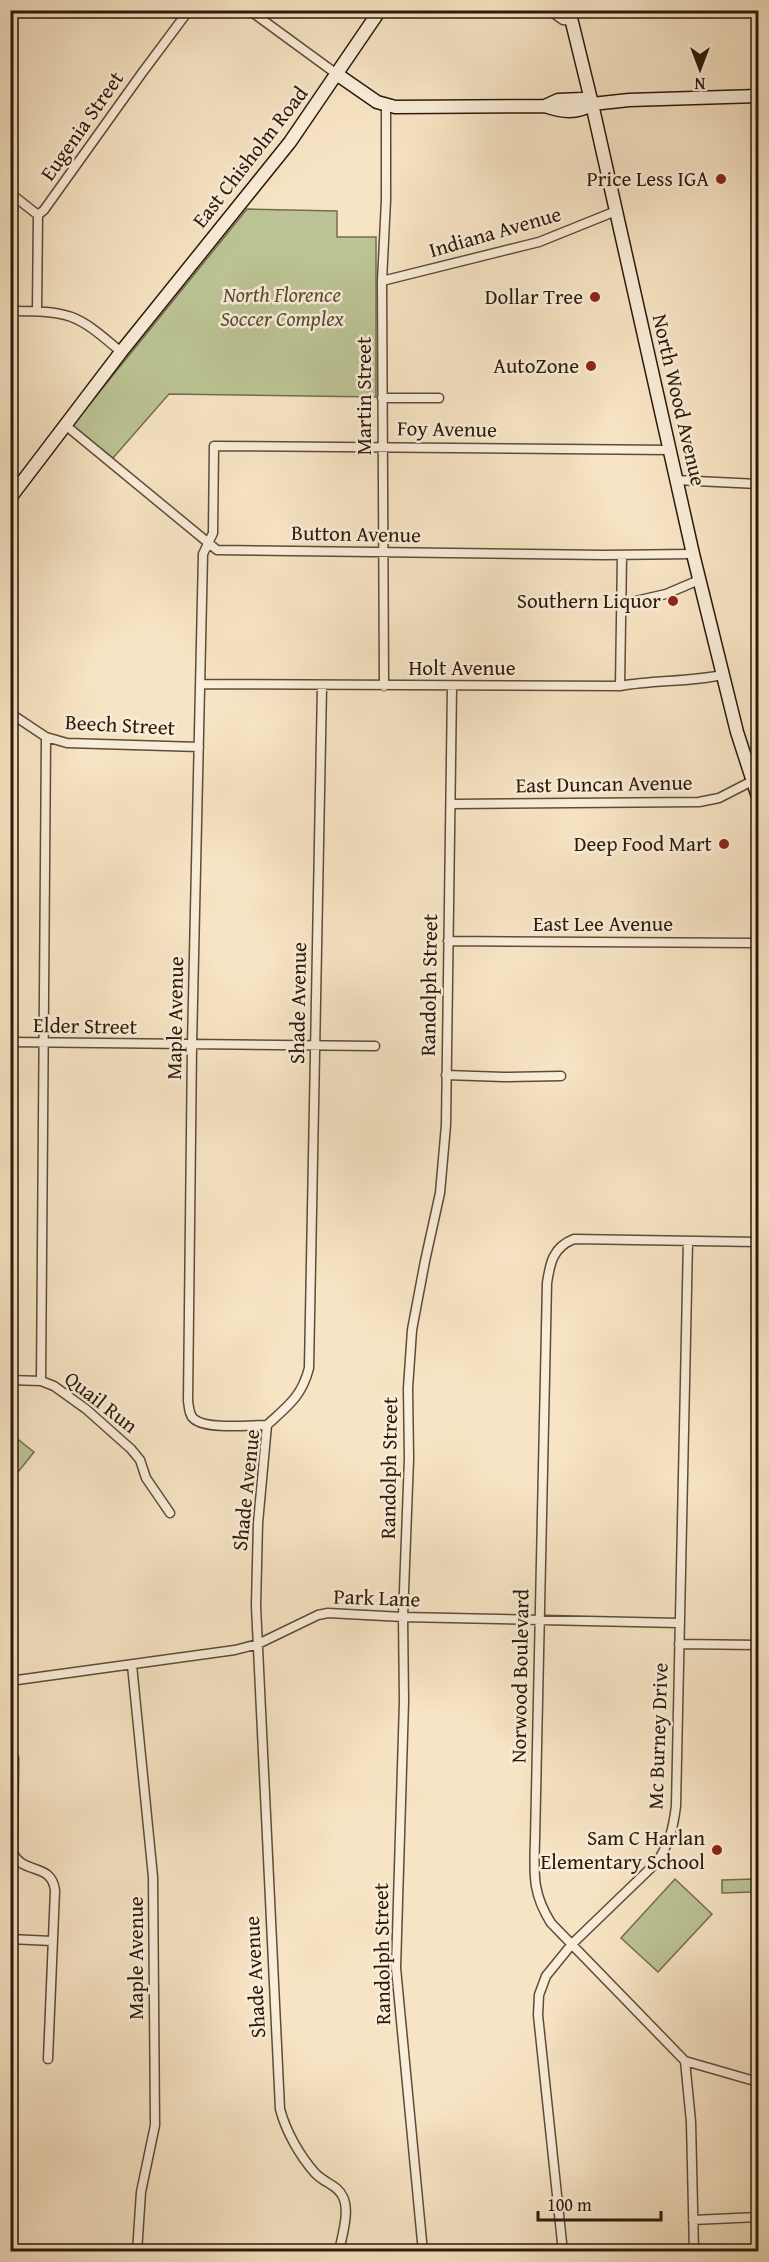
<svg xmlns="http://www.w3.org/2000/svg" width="769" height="2262" font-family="'Gentium Book Plus',serif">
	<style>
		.green { fill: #bcc495; stroke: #746e4f; stroke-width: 1.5 }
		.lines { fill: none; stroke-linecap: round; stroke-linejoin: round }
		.street-casing { stroke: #5e4c38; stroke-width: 11 }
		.secondary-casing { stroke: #2b1909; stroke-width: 15 }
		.street { stroke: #faedd9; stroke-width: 8 }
		.secondary { stroke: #faedd9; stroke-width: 12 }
		.poi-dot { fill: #8f2418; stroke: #faedd9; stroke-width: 2 }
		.labels { text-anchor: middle; stroke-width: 5; stroke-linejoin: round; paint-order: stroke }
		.street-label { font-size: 21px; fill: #2b1909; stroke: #faedd9 }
		.poi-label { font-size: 21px; fill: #2b1909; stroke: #faedd9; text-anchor: end }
		.park-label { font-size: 21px; font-style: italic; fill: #564c33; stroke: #faedd9 }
	</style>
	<rect width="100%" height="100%" fill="#f7e4c4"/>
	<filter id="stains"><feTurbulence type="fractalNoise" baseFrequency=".00333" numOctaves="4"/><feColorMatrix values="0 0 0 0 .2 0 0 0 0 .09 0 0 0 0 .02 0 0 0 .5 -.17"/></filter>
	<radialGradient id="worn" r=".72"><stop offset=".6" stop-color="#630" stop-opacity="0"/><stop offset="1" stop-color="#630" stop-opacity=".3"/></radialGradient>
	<path class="green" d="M247,209L337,211V237H376V397L169,394L113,458L72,426Z
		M10,1433L34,1452L18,1472L11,1466Z
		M675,1879L712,1914L658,1972L621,1938Z
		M754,1879V1892L722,1893V1880Z"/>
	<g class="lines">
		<defs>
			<path id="street" d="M249,10L338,75
				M549,10L563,20L572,21
				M10,193L38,215
				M382,281L539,242L616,211
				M37,310L38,215L44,210L142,73L189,10
				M10,311C70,311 76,313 121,352
				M382,398H439
				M64,424L217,550L605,555L693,554
				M676,480L758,484
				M622,604L666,594L699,580
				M201,684L620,686C654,680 689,682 722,675
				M322,686L309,1368C302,1396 288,1406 267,1425L258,1523L256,1606L280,2109C286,2132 300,2156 315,2173C324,2183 338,2185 343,2197C350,2212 342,2235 339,2252
				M384,686L382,281L386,200V106
				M620,686L622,555
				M10,713L46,737L67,743L199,747
				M452,804L699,802L719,798L758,778
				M448,941L758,943
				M10,1042L375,1046
				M446,1075L504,1077L561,1076
				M10,1380L41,1381L54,1386L86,1409L131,1449L140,1460L146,1478L170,1513
				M41,1381L46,737
				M267,1425C250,1425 207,1430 194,1419C189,1415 189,1407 188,1401L192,1045L203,554L213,533L214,446L670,450
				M679,1644L758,1645
				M132,1665L153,1877L155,2125L141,2192L137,2252
				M10,1681L235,1650L258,1644L318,1615L328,1613L403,1617L679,1623
				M14,1758L13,1853C23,1875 51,1862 55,1890L48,2059
				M10,1939L52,1941
				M685,2061L758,2082
				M693,2220L758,2217
				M423,2252L396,1968L404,1701L403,1617L409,1459L408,1388L412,1330L425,1261L440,1193L446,1125L452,687
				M563,2252L538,2015L539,1995L546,1976L572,1944L657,1862C670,1842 673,1829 676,1806L688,1241
				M694,2252L691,2122L685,2061L551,1923C532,1893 534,1874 535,1840L547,1283C550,1263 553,1247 574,1239L758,1242"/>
			<path id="secondary" d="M569,10L592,104L693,554L737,732L758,797
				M338,75L377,102L395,107L545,106C562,112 577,114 592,104
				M545,106L558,100L582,99L592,104L629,100L758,96
				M10,498L121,352L290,142L380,10"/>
		</defs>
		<use href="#street" class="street-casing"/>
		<use href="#secondary" class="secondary-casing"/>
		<use href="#street" class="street"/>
		<use href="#secondary" class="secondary"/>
	</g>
	<g class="poi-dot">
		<circle cx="721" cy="179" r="6"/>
		<circle cx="595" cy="297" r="6"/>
		<circle cx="591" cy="366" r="6"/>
		<circle cx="673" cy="601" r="6"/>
		<circle cx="724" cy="844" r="6"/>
		<circle cx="717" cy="1850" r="6"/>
	</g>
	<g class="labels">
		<g class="street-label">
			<text transform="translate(82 126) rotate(-55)" y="7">Eugenia Street</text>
			<text transform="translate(250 157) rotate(-52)" y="7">East Chisholm Road</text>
			<text transform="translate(495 232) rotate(-16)" y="7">Indiana Avenue</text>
			<text transform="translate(364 396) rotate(-90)" y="7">Martin Street</text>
			<text transform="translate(679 400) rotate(77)" y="7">North Wood Avenue</text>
			<text transform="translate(447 429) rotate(1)" y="7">Foy Avenue</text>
			<text transform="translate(356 534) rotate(1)" y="7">Button Avenue</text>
			<text x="462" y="675">Holt Avenue</text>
			<text transform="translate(120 725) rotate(3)" y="7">Beech Street</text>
			<text transform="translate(604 784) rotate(-1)" y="7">East Duncan Avenue</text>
			<text x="603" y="931">East Lee Avenue</text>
			<text transform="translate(429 985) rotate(-89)" y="7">Randolph Street</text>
			<text transform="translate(298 1003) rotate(-89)" y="7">Shade Avenue</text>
			<text transform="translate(175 1018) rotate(-89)" y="7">Maple Avenue</text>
			<text transform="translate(85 1026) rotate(1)" y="7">Elder Street</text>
			<text transform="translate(101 1402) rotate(38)" y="7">Quail Run</text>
			<text transform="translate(389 1468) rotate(-89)" y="7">Randolph Street</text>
			<text transform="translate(246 1490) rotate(-84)" y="7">Shade Avenue</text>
			<text transform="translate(377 1598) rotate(2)" y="7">Park Lane</text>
			<text transform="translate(520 1676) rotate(-89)" y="7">Norwood Boulevard</text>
			<text transform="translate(658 1736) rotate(-88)" y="7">Mc Burney Drive</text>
			<text transform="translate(382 1954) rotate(-91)" y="7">Randolph Street</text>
			<text transform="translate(136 1958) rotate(-90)" y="7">Maple Avenue</text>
			<text transform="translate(255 1977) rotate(-93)" y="7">Shade Avenue</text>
		</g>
		<g class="poi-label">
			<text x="709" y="186">Price Less IGA</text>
			<text x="583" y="304">Dollar Tree</text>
			<text x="579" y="373">AutoZone</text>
			<text x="661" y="608">Southern Liquor</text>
			<text x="712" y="851">Deep Food Mart</text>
			<text x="705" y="1845">Sam C Harlan<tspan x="705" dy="24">Elementary School</tspan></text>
		</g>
		<g class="park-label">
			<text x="282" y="302">North Florence<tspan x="282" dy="24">Soccer Complex</tspan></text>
		</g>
	</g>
	<rect width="769" height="2262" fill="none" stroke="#f7e4c4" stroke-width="36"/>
	<rect x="12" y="12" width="745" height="2238" fill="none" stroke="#2b1909" stroke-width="3"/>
	<rect x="18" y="18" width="733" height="2226" fill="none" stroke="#2b1909" stroke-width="1.5"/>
	<g transform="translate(700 69) rotate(180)" stroke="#faedd9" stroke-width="4.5" paint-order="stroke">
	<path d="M0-4.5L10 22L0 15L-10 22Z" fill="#2b1909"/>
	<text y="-9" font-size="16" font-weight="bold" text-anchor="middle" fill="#2b1909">N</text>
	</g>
	<path d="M538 2211v9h123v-9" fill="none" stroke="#2b1909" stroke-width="3"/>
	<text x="547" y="2211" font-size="18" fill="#2b1909" stroke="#faedd9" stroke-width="4.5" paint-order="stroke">100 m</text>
	<rect width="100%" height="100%" filter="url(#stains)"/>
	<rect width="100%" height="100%" fill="url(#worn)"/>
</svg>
